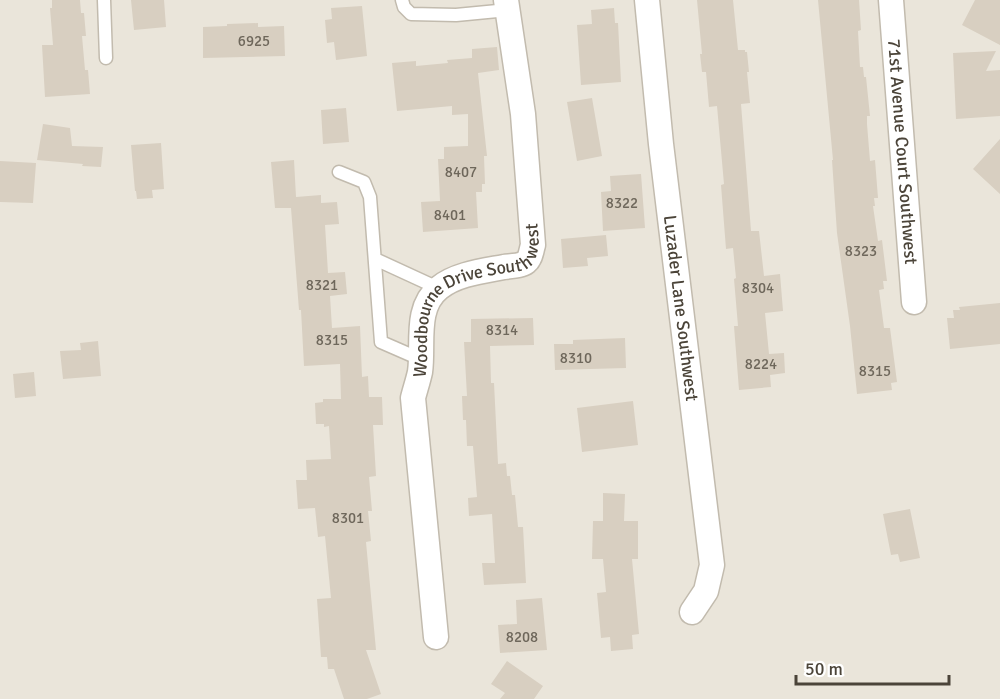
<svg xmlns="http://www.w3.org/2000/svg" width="1000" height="699" font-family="Signika,sans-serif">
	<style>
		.residential { fill: #eae5da }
		.building { fill: #d8cfc1 }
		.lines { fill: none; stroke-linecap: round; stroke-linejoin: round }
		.lane-casing { stroke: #c2bbae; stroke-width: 15 }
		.street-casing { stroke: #c2bbae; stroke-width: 27 }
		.lane { stroke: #fff; stroke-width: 12 }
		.street { stroke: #fff; stroke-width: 24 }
		.labels { text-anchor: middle; stroke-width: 4.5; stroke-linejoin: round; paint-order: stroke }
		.number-label { font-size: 15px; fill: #6e675b }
		.street-label { font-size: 18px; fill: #4b4439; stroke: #fff }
	</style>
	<rect width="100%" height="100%" fill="#f6f3ec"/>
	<path class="residential" d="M0,0H1000V699H0Z"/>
	<path class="building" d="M52,0H80L81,13H84L86,36H82L85,70H88L90,94L45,97L42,45H53L50,8H52Z
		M131,0H164L166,27L134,30Z
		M697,0H733L738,50H745V52H747L749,72H747L750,103L741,104L751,231H759L764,276L780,274L783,311L765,313L769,354L784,353L785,373L770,375L771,387L739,390L734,326H738L734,279L736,278L733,248L726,249L721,185L724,184L717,106L709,107L706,72H702L700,54H702Z
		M818,0H859L861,30L858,31L860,67H863L864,77H866L870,116H867V124L870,161L875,160L878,198H874L875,206H873L878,241L882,240L887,281H883L884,289L879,290L884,328H890L897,382L891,383L892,390L857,394L850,326L837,233L832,160H833Z
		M975,0H1000V45L962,25Z
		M362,6L367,56L336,60L334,42L327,43L325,20L332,19L331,8Z
		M614,8L615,23H618L621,82L581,85L577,25L592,24L591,10Z
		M258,23V27L284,26L285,56L203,58V27L227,26V24Z
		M497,47L499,70L478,73L487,156H484L485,184H482V192H476L478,228L423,232L421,202L440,201L438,159H444V147L468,146V114L452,115V106L397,111L392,63L416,61V66L448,63L447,60L472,58V49Z
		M996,51L986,71L1000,70V116L956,119L953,53Z
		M592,98L602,156L577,161L567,102Z
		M346,108L349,142L323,144L321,110Z
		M43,124L70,128L72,146L103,147L101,167L82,166L83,164L37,160Z
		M1000,139V194L973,169Z
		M161,143L164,189L152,190L153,198L137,199L136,191H135L131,145Z
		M294,160L296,197L321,195V203L337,202L339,224L325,225L328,273L345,272L347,294L330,296L332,328L360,326L362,377L368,376L369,397H382L383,425H373L376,476L369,477L372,511H368L371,541L366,542L376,650H366L381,694L367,699H344L334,669H328L327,657H321L317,599L331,598L325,536L318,537L315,508L298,509L296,480H307L306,460L331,459L329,426L324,427V424H316L315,403L323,402V399H341L340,364L304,366L301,310H299L291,208H275L271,162Z
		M0,161L36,163L33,203L0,202Z
		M641,174L645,228L603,231L601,192L611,191L610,176Z
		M606,235L608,256L587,258L588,266L563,268L561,239Z
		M1000,303V344L950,349L947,318H954L953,310H960L959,307Z
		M533,318L534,345L490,346L491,383H494L498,464L506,463L507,476H510L512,495H515L518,527H523L526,583L484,585L482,563H495L492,514L469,516L468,498L477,497L473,446H467L466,420H463L462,396H467L464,342H471V319Z
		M625,338L626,368L555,370L554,344H573V340Z
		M98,341L101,376L63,379L60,351L81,350L80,343Z
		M34,372L36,396L15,398L13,374Z
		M633,401L638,445L582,452L577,408Z
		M603,493L625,494L624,521H638V559H632L639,634L632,635L633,649L611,651L610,637L601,638L597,593L606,592L603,559H592L593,521H603Z
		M910,509L920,558L900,562L898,554L891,555L883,514Z
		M542,598L547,650L500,653L498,625L517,624L516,600Z
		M507,661L543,686L534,699H500L505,693L491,684Z"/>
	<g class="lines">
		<defs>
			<path id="lane" d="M104,0L106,58
				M402,0L404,7L411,14L456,15L508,10
				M339,172L364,182L370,197L381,342L420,359
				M375,259L438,288"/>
			<g id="street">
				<path id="s1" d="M647,0L661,144L712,565L706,591L692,612"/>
				<path id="s2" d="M891,0L914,302"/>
				<path id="s3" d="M436,637L413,398C415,390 418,381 420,372C424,345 414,308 439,288C456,274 483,271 504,267C511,266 521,266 526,262C531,258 531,251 533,245L523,114L506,0"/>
			</g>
		</defs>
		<use href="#lane" class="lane-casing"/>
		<use href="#street" class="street-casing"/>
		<use href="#lane" class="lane"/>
		<use href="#street" class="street"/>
	</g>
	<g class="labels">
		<g class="number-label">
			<text x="254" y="46">6925</text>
			<text x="461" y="177">8407</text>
			<text x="622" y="208">8322</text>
			<text x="450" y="220">8401</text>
			<text x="861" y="256">8323</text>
			<text x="322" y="290">8321</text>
			<text x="758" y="293">8304</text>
			<text x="502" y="335">8314</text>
			<text x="332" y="345">8315</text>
			<text x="576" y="363">8310</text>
			<text x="761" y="369">8224</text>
			<text x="875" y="376">8315</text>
			<text x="348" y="523">8301</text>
			<text x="522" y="642">8208</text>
		</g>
		<g class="street-label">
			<text dy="6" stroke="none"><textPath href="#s2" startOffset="152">71st Avenue Court Southwest</textPath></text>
			<text dy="6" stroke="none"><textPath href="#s3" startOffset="375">Woodbourne Drive Southwest</textPath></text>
			<text dy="6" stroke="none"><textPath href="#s1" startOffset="310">Luzader Lane Southwest</textPath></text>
		</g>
	</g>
	<path d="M796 675v9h153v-9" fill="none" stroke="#4b4439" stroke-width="3"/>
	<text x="805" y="675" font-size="18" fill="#4b4439" stroke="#ffffff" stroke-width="4.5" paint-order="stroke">50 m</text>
</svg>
